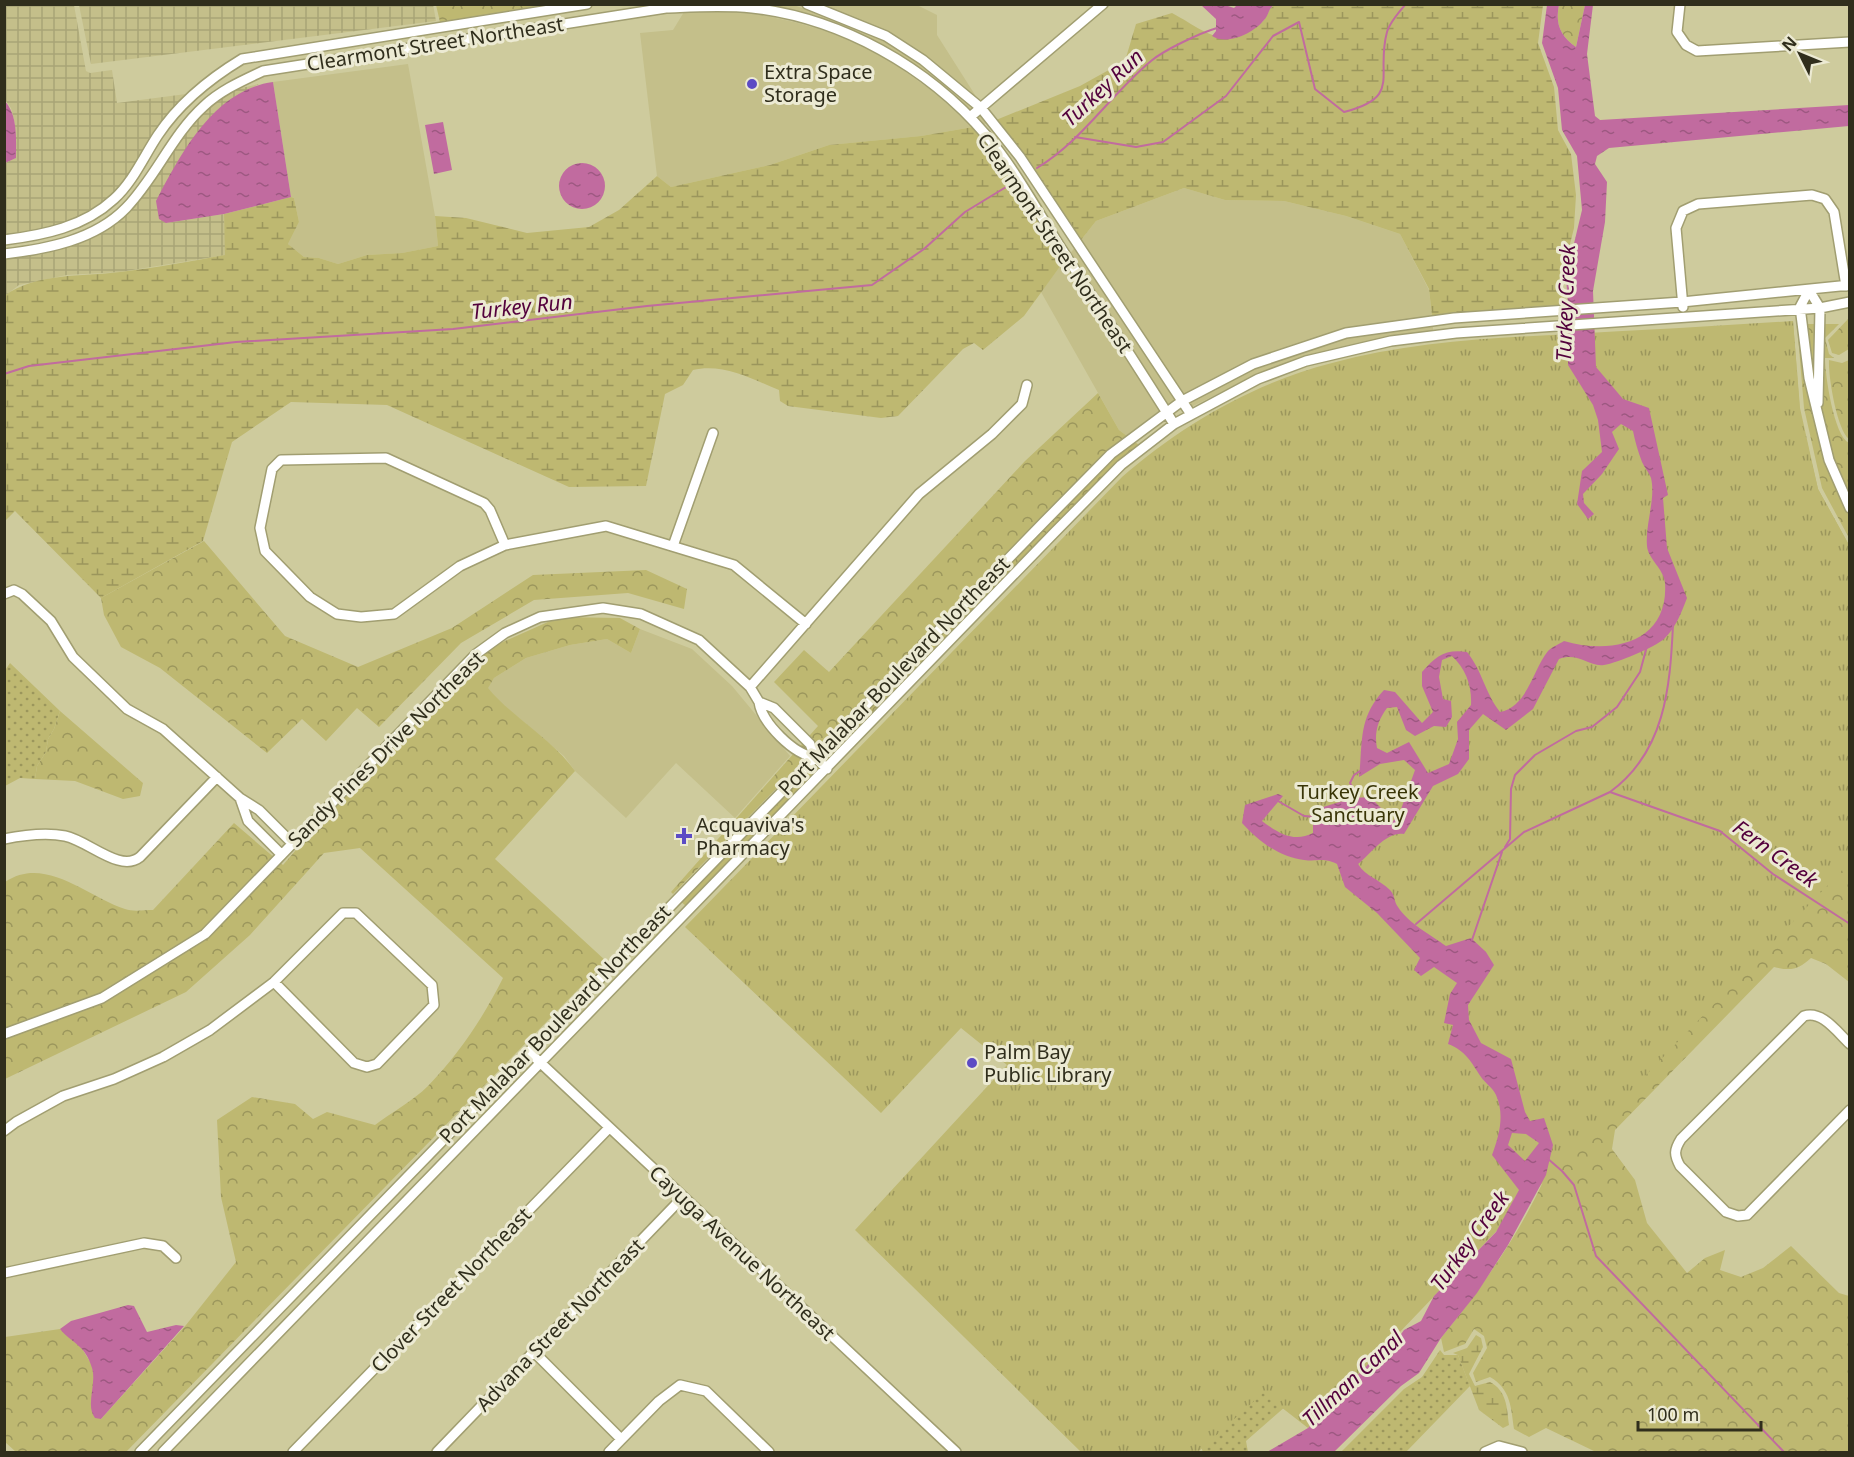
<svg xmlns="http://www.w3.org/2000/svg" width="1854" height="1457" font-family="'Noto Sans',sans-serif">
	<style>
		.built { fill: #c4bf8a }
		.industrial { fill: url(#industrial-grid) }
		.grass { fill: url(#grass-dots) }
		.forest { fill: url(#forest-crowns) }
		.wetland { fill: url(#wetland-marsh) }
		.park { fill: url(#park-tufts) }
		.water { fill: url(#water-ripples); fill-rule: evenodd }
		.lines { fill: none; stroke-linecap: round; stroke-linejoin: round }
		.stream { stroke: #c16b9f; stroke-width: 2 }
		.minor-casing { stroke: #a19e71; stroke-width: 12 }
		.minor { stroke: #fff; stroke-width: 9 }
		.poi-dot { fill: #5c4bc4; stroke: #ecead3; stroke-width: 2 }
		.labels { text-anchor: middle; stroke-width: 6; stroke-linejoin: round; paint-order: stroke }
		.street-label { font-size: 20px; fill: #302e1c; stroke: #ecead3 }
		.poi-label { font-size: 20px; fill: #302e1c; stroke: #ecead3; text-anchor: start }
		.park-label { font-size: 20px; fill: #393507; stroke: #ecead3 }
		.water-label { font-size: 21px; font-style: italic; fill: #53013c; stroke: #ecead3 }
	</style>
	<defs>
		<pattern id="industrial-grid" width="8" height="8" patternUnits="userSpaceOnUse" patternTransform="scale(1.5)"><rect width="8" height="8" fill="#c4bf8a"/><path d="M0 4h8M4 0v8" fill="none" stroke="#a9a476"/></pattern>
		<pattern id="grass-dots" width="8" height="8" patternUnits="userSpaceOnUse" patternTransform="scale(1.5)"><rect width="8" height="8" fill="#beb871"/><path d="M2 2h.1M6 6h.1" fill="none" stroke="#9b965c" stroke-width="1.8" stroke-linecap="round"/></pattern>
		<pattern id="forest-crowns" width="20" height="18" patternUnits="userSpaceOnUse" patternTransform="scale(1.5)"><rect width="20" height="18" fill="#beb871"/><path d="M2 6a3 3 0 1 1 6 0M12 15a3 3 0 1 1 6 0" fill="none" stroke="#9b965c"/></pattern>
		<pattern id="wetland-marsh" width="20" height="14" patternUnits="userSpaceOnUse" patternTransform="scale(1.5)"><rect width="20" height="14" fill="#beb871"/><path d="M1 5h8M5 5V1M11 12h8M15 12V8" fill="none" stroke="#9b965c"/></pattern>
		<pattern id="park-tufts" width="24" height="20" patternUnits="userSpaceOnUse" patternTransform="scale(1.5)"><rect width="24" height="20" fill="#beb871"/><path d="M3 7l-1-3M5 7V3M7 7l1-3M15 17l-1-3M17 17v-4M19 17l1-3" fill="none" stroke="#9b965c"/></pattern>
		<pattern id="water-ripples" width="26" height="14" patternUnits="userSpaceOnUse" patternTransform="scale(1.5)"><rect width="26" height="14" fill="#c16b9f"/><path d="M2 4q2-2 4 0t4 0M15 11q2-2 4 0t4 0" fill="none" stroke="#9d5881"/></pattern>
	</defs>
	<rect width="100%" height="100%" fill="#cecb9d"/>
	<path class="built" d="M790,4L836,19L884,40L921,63L978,111L988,123L982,125L914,65L882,45L828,22L755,5Z
		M821,5H917L937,15V35L977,98L925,56L888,33Z
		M721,11L753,13L794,22L826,31L878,52L935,93L973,127L921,136L829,145L770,165L671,187L657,176L640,33L673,30L684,12Z
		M408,64L435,216L438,246L402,253L367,255L338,264L319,258L304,257L288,244L299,222L294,198L291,197L273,82Z
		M1184,188L1225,200L1284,201L1346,216L1400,234L1429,290L1432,316L1345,329L1302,342L1251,360L1183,395L1081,240L1096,221Z
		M1075,247L1175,399L1167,405L1070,254Z
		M1064,261L1160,410L1127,436L1119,430L1041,292Z
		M1433,325V331L1390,337L1304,357L1256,375L1191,407L1188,402L1255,368L1306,350L1347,338Z
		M640,629L692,649L732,686L790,756L735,818L676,763L626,818L575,771L564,756L501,703L487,688L494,678L526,658L570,645L607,639L631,653Z"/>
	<path class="industrial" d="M5,4L74,5L86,71L90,73L112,70L117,103L186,94L157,128L121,185L110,197L70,222L38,231L5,235V163L16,158L15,124L11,108L5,100Z
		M433,4L436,21L91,64L79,5Z
		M259,84L236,97L166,223L224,214L226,255L120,272L67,275L19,285L5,296L4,259L39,255L78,244L108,227L128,212L142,197L186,134L207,109L232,90Z"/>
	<path class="grass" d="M10,663L60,711L54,729L48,739L46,752L37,766L35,779L20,778L5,786L4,672Z
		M1440,1350L1444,1355H1458L1470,1386L1406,1452H1341L1404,1389L1422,1377Z
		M1273,1368L1294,1399L1246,1441L1248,1452H1203L1184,1407Z"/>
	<path class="forest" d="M436,5V4L545,5L440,22Z
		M1559,5H1585L1576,47C1560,36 1555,23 1559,5Z
		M1849,318V349L1839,355L1832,353L1828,340Z
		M1793,321L1800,408L1818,489L1849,545V982L1826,964L1811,958C1798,970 1791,971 1774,967L1615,1130L1612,1149L1635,1180L1647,1223L1687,1273L1705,1258L1725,1250L1720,1270L1741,1277L1763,1268L1791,1246L1839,1293L1849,1296V1452H1596L1546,1428L1529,1437L1514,1429C1511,1408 1511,1389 1490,1377L1476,1382L1473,1373L1487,1348L1484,1336L1474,1329L1465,1344L1444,1352L1441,1338C1482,1287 1520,1234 1546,1175Z
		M1797,324H1839L1825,338L1829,354L1834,358H1825C1825,375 1834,436 1849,443V538L1822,488L1804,408Z
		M1829,360L1842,363L1849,360V439C1837,430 1828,376 1829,360Z
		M1098,393L1119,430L1127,436L1108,451L1040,519L673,894L671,892L818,726L774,682L804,650L829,672L1025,461Z
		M1135,442L1139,445L1118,462L686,906L680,901L1047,525L1114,458Z
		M204,541L285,636L358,667L452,628L533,575L646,570L687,589L684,609L628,593L534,600L461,643L379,727L357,708L326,741L302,719L267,753L160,668L121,647L104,615L101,598Z
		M559,617L620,618L640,629L631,653L607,639L570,645L526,658L494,678L488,688C514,719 551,738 575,771L495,859L606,961L126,1452H16L5,1442V1337L60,1329L78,1342L92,1365L95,1379L92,1401L101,1419L186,1325L236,1262L221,1197L217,1120L252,1097L295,1104L313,1119L327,1112L375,1125C392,1112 413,1101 428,1086C459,1054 483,1018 503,978L360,848L324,853L250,935L186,992L5,1079V882C45,855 86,896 125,909C133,912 144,910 153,910L234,823L283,865L327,814L476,654Z
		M60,711L143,783L140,796L123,799L75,781L35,779L37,766L46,752L48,739L54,729Z"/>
	<path class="wetland" d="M1274,5H1543L1538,43L1554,87L1558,130L1571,154L1576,195L1574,228L1562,276L1564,306L1432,316L1429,289L1400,234L1346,216L1284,201L1225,200L1184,188L1096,221L1081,240L1024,155L996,120L1080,86L1125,61L1136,24L1172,13C1206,31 1224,53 1261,23C1267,18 1268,9 1274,5Z
		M973,127L1004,168L1064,261L1024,316L983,350L974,343L963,349L898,416L881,418L788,406L780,401L779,390C752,379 723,363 693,370L683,385L665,394L646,486L569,487L387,405L291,402L232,442L203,541L101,598L15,511L5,521L4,296C38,272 81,277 120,272C155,268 191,261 225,255L224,214L291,197L294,198L299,222L288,244L304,257L319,258L338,264L367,255L402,253L438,246L435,216L466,218L527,233L589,227L619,210L657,176L671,187L770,165L829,145L921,136Z
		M1476,1335L1481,1338L1483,1347L1469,1374L1475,1386L1490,1382C1507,1391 1507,1408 1509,1425L1503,1428L1479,1410L1458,1355L1453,1353L1467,1348Z"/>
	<path class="park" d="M1793,321L1800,412L1818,489L1849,545V863L1308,1428L1263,1393L1198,1452H1081L855,1230L1007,1065L961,1028L881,1113L685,927L1122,477C1183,424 1254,383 1332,363C1409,342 1491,338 1570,334C1644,330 1719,326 1793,321Z"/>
	<path class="water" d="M1201,5H1225L1234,8L1237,5H1274C1268,9 1269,15 1264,20C1254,33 1227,46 1212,36L1216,31V19Z
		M1547,5H1559C1555,23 1560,36 1576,47L1585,5H1593L1587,54L1595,116L1600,120L1849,105V126L1609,148L1597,156L1595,164L1607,182L1605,222L1593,291L1596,367L1623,399L1649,408L1668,495L1663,498L1667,548L1687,598C1682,611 1676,628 1664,639C1655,647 1617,663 1604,665C1588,667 1579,652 1559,659L1533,709L1506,730L1483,714L1469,730V759L1458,774L1433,786L1404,834C1386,831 1371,854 1358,864C1366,877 1379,879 1390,890C1395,895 1394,902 1398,907C1408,923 1431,935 1446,946L1471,938L1486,952L1494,965L1468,1005L1469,1020L1481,1043L1511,1059L1525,1112L1530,1121L1544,1118L1553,1145L1546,1175L1508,1245L1477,1293L1441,1338L1419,1373L1401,1386L1334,1452H1267L1308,1428L1373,1359L1392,1347L1404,1330L1421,1321L1434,1296L1496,1232L1519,1190L1492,1155C1499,1136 1505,1115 1496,1095C1493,1088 1485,1083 1481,1077C1471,1062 1466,1051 1448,1044L1453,1025L1444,1023L1450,994L1457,983L1434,967L1421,976L1414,970L1420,958L1377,913L1345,887L1337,864C1322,857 1319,862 1304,860C1279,857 1258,841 1242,823L1245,805L1278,794L1283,796L1262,821C1278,833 1294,843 1313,833V810L1353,798L1370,797L1382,809L1390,825L1400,812L1415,770L1404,760L1380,764L1359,777C1363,741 1358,718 1384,690L1395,692L1422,723L1433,712L1422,686V672C1436,656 1445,649 1467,652C1483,672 1484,691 1500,712C1528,706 1532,671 1548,651C1552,647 1559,644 1564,641C1611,655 1669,643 1665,583C1664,569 1648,559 1647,546C1645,524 1656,499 1651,478C1649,472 1644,467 1642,462C1638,452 1635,441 1633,431L1621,424L1612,432L1619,449L1602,474L1583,494L1584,503L1594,514L1588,519L1577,504L1582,471L1602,452L1598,420L1593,405L1568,365V334L1570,331L1566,277L1582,210L1577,156L1562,130L1558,88L1542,43ZM1452,656C1466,669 1472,686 1471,705L1457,722L1458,739L1449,764L1428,773L1409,742L1387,753L1377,748C1374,733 1378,720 1387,708L1397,707L1406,730L1415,736L1434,726L1446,727L1452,717L1451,701L1443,699L1439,677L1442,660ZM1512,1133L1526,1134L1539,1143L1525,1161L1508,1145Z
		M273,82L291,197L224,214L166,223L159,219L156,201C181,153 214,90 273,82Z
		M5,101C18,116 16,139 16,158L5,163Z
		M443,122L452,170L434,174L425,125Z
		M559 186a23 23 0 1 1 46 0a23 23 0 1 1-46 0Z
		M128,1305L134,1306L147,1332L176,1325L184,1326L101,1419L95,1418C85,1405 97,1384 92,1368C85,1344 72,1344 60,1329L71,1321Z"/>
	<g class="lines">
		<path class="stream" d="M1075,137L1136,147L1163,142L1226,96L1273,36L1299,22L1315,89L1344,112C1403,97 1375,76 1387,32C1390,22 1399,12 1406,4
			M1037,168C1082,141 1111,94 1151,61C1164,50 1200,33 1217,28
			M4,374L29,366L236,342L453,329L647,306L872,285L924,249L965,212L1011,184
			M1610,792C1665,752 1670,688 1673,625
			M1360,800L1350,783L1354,775L1360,771
			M1278,801L1304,816L1316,817
			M1505,847L1510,839L1511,789L1515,775L1535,755L1576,731L1592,727L1617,707L1640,672L1647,646
			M1416,924L1524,832L1610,792L1720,831L1773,874L1850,924
			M1472,940L1502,852
			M1547,1158L1562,1171L1574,1185L1596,1256L1784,1452"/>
		<defs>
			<path id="minor" d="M807,4L886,36L923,60L981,108L1020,157L1190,413
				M1680,4L1677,32L1686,45L1697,51L1850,42
				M970,117L1103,4
				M4,240C44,235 84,227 114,199C133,182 144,156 158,135C180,102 209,79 242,59L587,4
				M4,254C47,249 95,240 126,208C156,177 172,135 204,106C221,90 242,81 263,71L666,8C694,7 723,5 752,8C841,18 928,67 986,135C1015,169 1037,211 1061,248C1099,307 1137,365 1174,424
				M1809,290L1800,307L1809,378L1829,460L1850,508
				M1809,290L1820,308L1818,403
				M1683,307L1676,228L1683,211L1698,204L1812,195L1825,199L1834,212L1846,286
				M505,545L460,566L394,614L361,617L337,614L310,597L265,551L260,528L272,469L281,460L386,458L484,503L490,510L505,545L606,526L734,565L806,624
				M673,546L713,433
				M4,594L14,590L22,594L51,621L73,657L127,709L163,729L240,798L259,810L292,843
				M750,687L919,494L992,434L1022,404L1027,385
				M759,702C762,723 794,755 815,757
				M240,798L248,821L281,854
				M4,839C24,835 45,832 65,836C89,841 120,873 140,857L217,777
				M4,1034L102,998L205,934L476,654L505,633L540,617L603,608L641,614L699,640L750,687L759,702L774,708L810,744L815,757L827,769
				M1850,1044C1837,1032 1822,1010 1804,1016L1681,1139C1674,1150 1674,1155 1680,1166L1726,1212L1738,1216L1747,1215L1850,1110
				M529,1052L956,1452
				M4,1131L16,1122L63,1096L114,1079L163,1057L210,1030L274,982L343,913H356L432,985L434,1005L377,1064L367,1067L354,1063L274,982
				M4,1273L144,1243L163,1246L176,1258
				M535,1353L621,1439
				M140,1452L1044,522L1111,454L1182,401L1253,364L1346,333L1454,318L1682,302L1850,285
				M163,1452L1054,533L1121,465L1174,424L1258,379L1306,361L1391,341L1456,333L1820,308L1850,302
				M293,1452L609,1128
				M437,1452L682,1198
				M609,1452L659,1401L680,1385L706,1391L769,1452
				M1485,1452L1499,1446L1522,1452"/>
		</defs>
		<use href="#minor" class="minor-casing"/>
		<use href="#minor" class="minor"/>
	</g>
	<g class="poi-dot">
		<circle cx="752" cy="84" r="6"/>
		<path d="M681 827h6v6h6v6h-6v6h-6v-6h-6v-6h6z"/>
		<circle cx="972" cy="1063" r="6"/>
	</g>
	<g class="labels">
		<g class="street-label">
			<text transform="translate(435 44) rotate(-9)" y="7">Clearmont Street Northeast</text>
			<text transform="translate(1055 243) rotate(56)" y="7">Clearmont Street Northeast</text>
			<text transform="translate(894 676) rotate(-46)" y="7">Port Malabar Boulevard Northeast</text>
			<text transform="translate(386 749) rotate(-45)" y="7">Sandy Pines Drive Northeast</text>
			<text transform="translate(555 1024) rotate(-46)" y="7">Port Malabar Boulevard Northeast</text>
			<text transform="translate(742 1253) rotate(43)" y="7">Cayuga Avenue Northeast</text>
			<text transform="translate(451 1290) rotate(-46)" y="7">Clover Street Northeast</text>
			<text transform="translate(560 1325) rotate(-46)" y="7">Advana Street Northeast</text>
		</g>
		<g class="poi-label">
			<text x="764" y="79">Extra Space<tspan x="764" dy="23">Storage</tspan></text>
			<text x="696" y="832">Acquaviva's<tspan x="696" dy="23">Pharmacy</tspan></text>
			<text x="984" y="1059">Palm Bay<tspan x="984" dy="23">Public Library</tspan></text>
		</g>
		<g class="park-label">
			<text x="1358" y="799">Turkey Creek<tspan x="1358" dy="23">Sanctuary</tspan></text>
		</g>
		<g class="water-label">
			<text transform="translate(1103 88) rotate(-43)" y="7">Turkey Run</text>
			<text transform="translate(1566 303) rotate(-88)" y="7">Turkey Creek</text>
			<text transform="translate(522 307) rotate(-6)" y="7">Turkey Run</text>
			<text transform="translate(1775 854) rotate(36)" y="7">Fern Creek</text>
			<text transform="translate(1470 1241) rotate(-54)" y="7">Turkey Creek</text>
			<text transform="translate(1353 1379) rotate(-43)" y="7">Tillman Canal</text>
		</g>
	</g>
	<rect width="1854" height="1457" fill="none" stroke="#302e1c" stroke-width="12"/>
	<g transform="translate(1800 54) rotate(313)" stroke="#ecead3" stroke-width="4.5" paint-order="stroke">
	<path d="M0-4.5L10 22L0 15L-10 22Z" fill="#302e1c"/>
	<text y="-9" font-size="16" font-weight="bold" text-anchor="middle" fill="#302e1c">N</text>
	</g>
	<path d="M1638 1421v9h123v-9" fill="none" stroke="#302e1c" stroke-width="3"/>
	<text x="1647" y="1421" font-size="18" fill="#302e1c" stroke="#ecead3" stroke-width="4.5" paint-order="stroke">100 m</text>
</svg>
